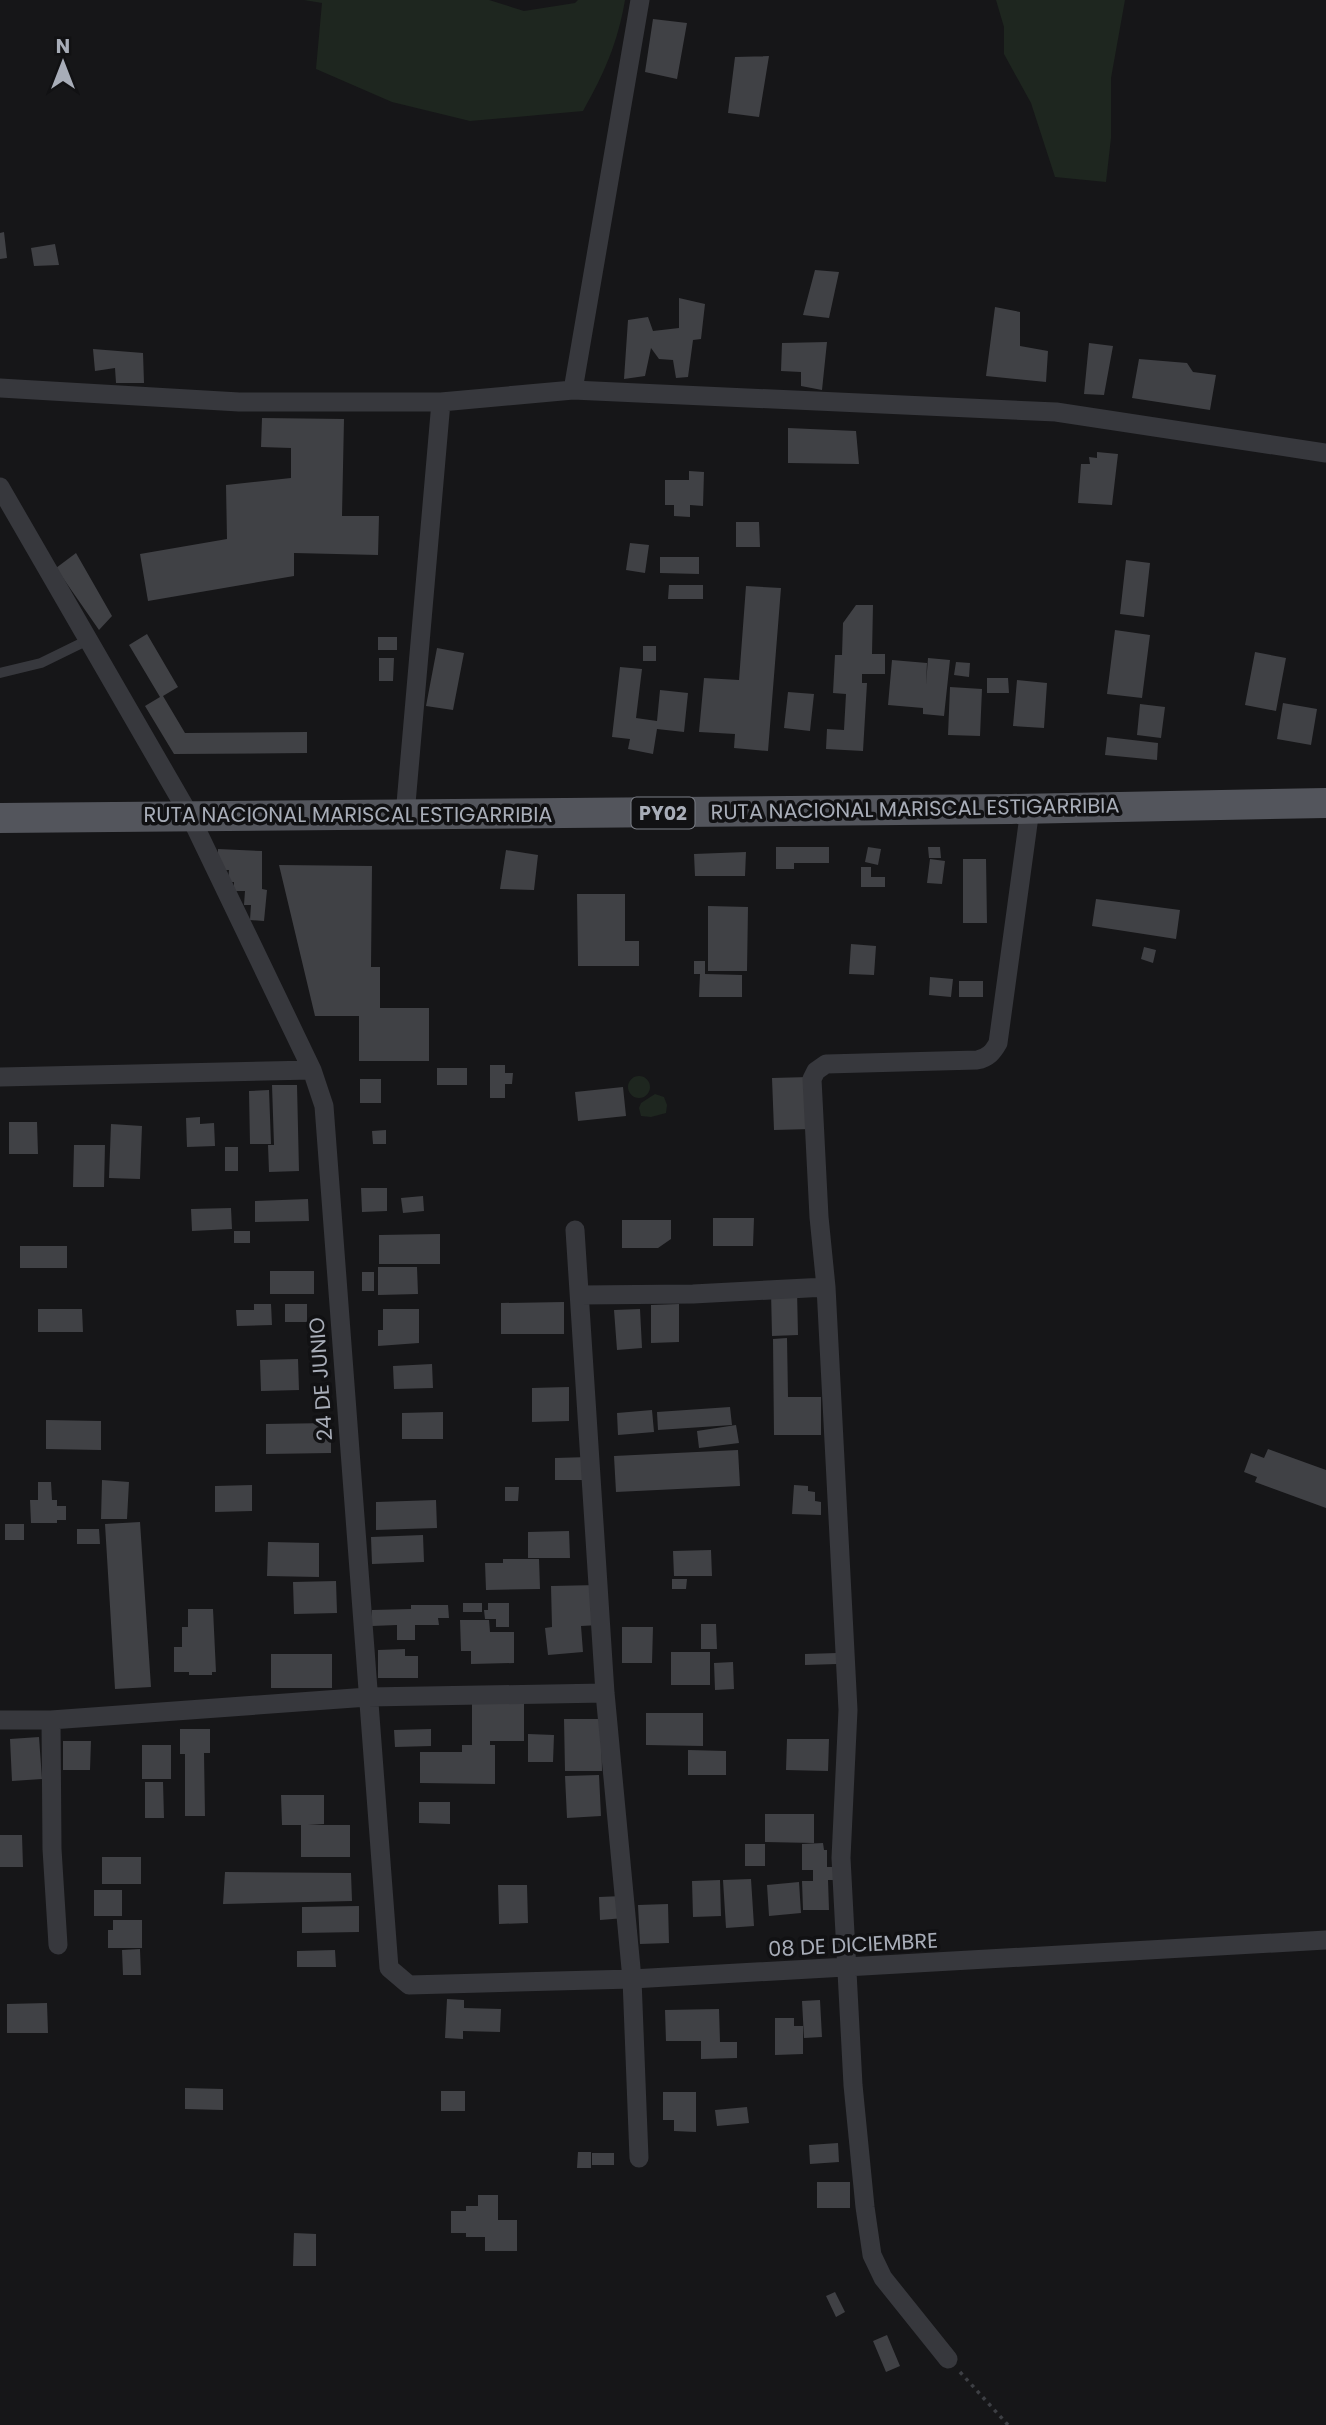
<svg xmlns="http://www.w3.org/2000/svg" width="1326" height="2425" font-family="Poppins,sans-serif">
	<style>
		.green { fill: #1e261f }
		.building { fill: #404145 }
		.lines { fill: none; stroke-linecap: round; stroke-linejoin: round }
		.path { stroke: #3d3f44; stroke-width: 3.5; stroke-dasharray: 3.5 5; stroke-linecap: butt }
		.lane { stroke: #37383d; stroke-width: 10 }
		.street { stroke: #37383d; stroke-width: 19 }
		.primary { stroke: #53555c; stroke-width: 30 }
		.labels { text-anchor: middle; stroke-width: 7; stroke-linejoin: round; paint-order: stroke }
		.shield { fill: #111113; stroke: #7b7e86; stroke-width: 2 }
		.shield-label { font-size: 19px; font-weight: bold; fill: #a8adb8 }
		.street-label { font-size: 21px; fill: #a8adb8; stroke: #111113 }
	</style>
	<rect width="100%" height="100%" fill="#161618"/>
	<path class="green" d="M304,0H489L524,11L575,3L578,0H625C618,42 604,74 583,111L470,121L392,102L316,69L322,3Z
		M996,0H1125L1111,78V138L1106,182L1055,177L1031,103L1004,54V27Z
		M628 1087a11 11 0 1 1 22 0a11 11 0 1 1-22 0Z
		M655,1094L664,1097L667,1105L666,1113L651,1117L641,1116L639,1108L641,1103Z"/>
	<path class="building" d="M653,19L687,23L677,79L645,72Z
		M769,56L759,117L728,113L735,57Z
		M4,232L7,258L0,259V233Z
		M55,244L59,265L34,266L31,248Z
		M815,270L839,272L829,318L803,315Z
		M679,298L705,304L701,339L693,340L688,377L676,378L673,360L659,359L651,348L645,376L624,379L628,320L648,317L653,331L679,328Z
		M995,307L1020,312V346L1048,351L1046,382L986,376Z
		M827,342L822,390L801,386V372L781,371L782,343Z
		M1089,343L1113,346L1104,395L1084,394Z
		M93,349L143,353L144,383H116L115,368L95,371Z
		M1139,359L1187,363L1193,372L1216,375L1210,410L1132,398Z
		M262,418L344,419L342,516H379L378,555L294,553V576L148,601L140,554L227,539L226,485L291,478V448L261,447Z
		M788,428L856,431L859,464L788,463Z
		M1097,452L1118,454L1112,505L1078,503L1081,464H1090L1089,457L1097,458Z
		M689,471L704,472L703,506L690,505V517L674,516V505H665V480H689Z
		M736,522H759L760,547H736Z
		M630,543L649,545L645,573L626,570Z
		M76,553L112,616L99,630L56,568Z
		M660,557H699V574L660,573Z
		M1126,560L1150,563L1144,617L1120,614Z
		M669,585H703V599H668Z
		M746,586L781,588L768,751L734,748L735,734L699,732L704,678L739,680Z
		M856,605H873L872,654H885V674H862V683H867L863,751L826,749L827,729L844,730L846,694L833,693L835,655H842L843,623Z
		M1115,630L1150,635L1142,698L1107,694Z
		M147,634L178,687L163,696L185,733L307,732V753L174,754L145,706L160,697L129,645Z
		M378,637H397V650H378Z
		M643,646H656V661H643Z
		M437,648L464,653L453,710L426,706Z
		M1255,652L1286,658L1276,711L1245,705Z
		M379,658H394L393,681H379Z
		M928,658L950,660L944,716L923,714V708L888,705L892,660L927,663L926,685Z
		M956,662L970,663L969,677L954,675Z
		M620,667L642,669L636,718L657,721L660,690L688,693L684,732L657,729L653,754L628,749L630,739L612,737Z
		M987,678H1008L1009,693H987Z
		M1017,680L1047,683L1044,728L1013,726Z
		M950,687L982,689L980,736L948,735Z
		M788,692L814,694L810,731L784,728Z
		M1283,703L1317,709L1311,745L1277,739Z
		M1140,704L1165,707L1161,738L1137,735Z
		M1107,737L1158,743L1157,760L1105,755Z
		M776,847H829V863H794V869H776Z
		M868,847L881,849L878,865L865,862Z
		M928,847H940L941,858H929Z
		M218,849L262,851V889L267,890L264,921L250,920L251,905H244L245,891H234V882H228L229,870H218Z
		M506,850L538,855L534,890L500,889Z
		M746,852L745,876H695L694,854Z
		M930,859L945,861L942,884L927,883Z
		M963,859H986L987,923H963Z
		M279,865L372,866L371,967H380V1008H429V1061H359V1016H315Z
		M861,867H871V877H885V887H861Z
		M577,894H625V941H639V966H578Z
		M1096,899L1180,910L1176,939L1092,926Z
		M708,906L748,907L747,971H708Z
		M851,944L876,946L874,975L849,974Z
		M1144,947L1156,950L1153,963L1141,959Z
		M694,961H705V974L742,975V997H699L700,974H694Z
		M930,977L953,979L951,997L929,995Z
		M959,981H983V997H959Z
		M490,1065H505V1073H513L512,1084H505V1098H490Z
		M437,1068H467V1085H437Z
		M809,1077L811,1129L774,1130L772,1078Z
		M360,1079H381V1103H360Z
		M272,1085H297L299,1171L269,1172L268,1145H274Z
		M623,1087L626,1116L578,1121L575,1092Z
		M269,1090L271,1144H250L249,1091Z
		M200,1117V1124L214,1123L215,1146L187,1147L186,1118Z
		M9,1122H37L38,1154H9Z
		M111,1124L142,1126L140,1179L109,1178Z
		M386,1130V1144H373L372,1131Z
		M74,1145H105L104,1187H73Z
		M225,1147H238V1171H225Z
		M361,1188H387V1211L362,1212Z
		M423,1196L424,1211L403,1213L401,1198Z
		M308,1199L309,1221L255,1222V1201Z
		M231,1208L232,1229L192,1231L191,1209Z
		M713,1218H754L753,1246H713Z
		M622,1220H671V1239L658,1248H622Z
		M234,1231H250V1243H234Z
		M440,1234V1264H379V1235Z
		M20,1246H67V1268H20Z
		M378,1267H417L418,1294L378,1295Z
		M270,1271H314V1294H270Z
		M362,1272H374V1291H362Z
		M797,1290L798,1335L772,1336L771,1291Z
		M564,1302V1334H501V1303Z
		M254,1304H271L272,1325L237,1326L236,1310H254Z
		M285,1304H307V1322H285Z
		M679,1304V1342L651,1343V1305Z
		M38,1309H82L83,1332H38Z
		M383,1309H419V1343L378,1346V1330H383Z
		M640,1309L642,1348L617,1350L614,1310Z
		M787,1338L788,1397H821V1435H774L773,1339Z
		M298,1359L299,1390L261,1391L260,1360Z
		M432,1364L433,1388L394,1389L393,1366Z
		M569,1387V1421L532,1422V1388Z
		M730,1407L732,1425L658,1430L657,1412Z
		M652,1410L654,1432L618,1435L617,1413Z
		M443,1412V1439H402V1413Z
		M46,1420L101,1421V1450L46,1449Z
		M331,1423V1453L266,1454V1424Z
		M736,1425L739,1443L699,1448L697,1431Z
		M1268,1449L1326,1470V1508L1255,1482L1257,1477L1244,1472L1251,1453L1264,1458Z
		M738,1450L740,1486L616,1492L614,1456Z
		M589,1457L590,1480H555V1458Z
		M102,1480L129,1482L127,1519H101Z
		M38,1482H51L52,1500H57V1506H66V1520H57V1523H31L30,1500H38Z
		M252,1485V1511L215,1512V1486Z
		M794,1485L808,1486V1491L815,1492V1501L821,1502V1515L792,1514Z
		M505,1487H519L518,1501H505Z
		M436,1500L437,1528L376,1530V1502Z
		M140,1522L151,1687L115,1689L105,1524Z
		M5,1524H24V1540H5Z
		M77,1529H99L100,1544H77Z
		M569,1531L570,1558H528V1532Z
		M423,1535L424,1562L372,1564L371,1537Z
		M268,1542L319,1543V1577L267,1576Z
		M711,1550L712,1576H674L673,1551Z
		M503,1559H539L540,1589L486,1590L485,1563H503Z
		M672,1579H687L686,1589H672Z
		M336,1581L337,1613L294,1614L293,1582Z
		M598,1585L599,1625L581,1626L583,1652L548,1655L545,1628L552,1627L551,1586Z
		M463,1603H482V1612H463Z
		M488,1603H509V1627H496V1619H485L484,1610H488Z
		M411,1605H448L449,1618H438L439,1625H415V1640H397V1625L372,1626V1610L411,1609Z
		M188,1609H213L216,1672H212V1675H189V1672H174V1647H182V1627H188Z
		M460,1620H489L490,1632H514V1663L471,1664V1651H461Z
		M701,1624H716L717,1649H701Z
		M622,1627H653L652,1663H622Z
		M405,1649V1656H418V1678H378V1650Z
		M671,1652H710V1685H671Z
		M837,1653V1664L805,1665V1654Z
		M271,1654H332V1688H271Z
		M733,1662L734,1689L715,1690L714,1663Z
		M472,1701H524V1741H490V1745H495V1784L420,1783V1752H462V1745H472Z
		M646,1713H703V1746L646,1745Z
		M564,1719H601L602,1771H565Z
		M180,1729H210V1753H204L205,1816H185V1754H180Z
		M431,1729V1746L395,1747L394,1730Z
		M528,1734L554,1735L553,1762H528Z
		M39,1737L42,1779L12,1781L10,1739Z
		M787,1739H829L828,1771L786,1770Z
		M63,1741H91L90,1770H63Z
		M142,1745H171V1779H142Z
		M688,1750L726,1751V1775H688Z
		M599,1775L601,1816L567,1818L565,1776Z
		M145,1782H163L164,1818H145Z
		M281,1795H324V1824L308,1825H350V1857H301V1825H282Z
		M419,1802H450V1824L419,1823Z
		M765,1814H814V1843L765,1842Z
		M0,1835H22L23,1867H0Z
		M823,1843L824,1850H827V1867H837V1880H828L829,1910H803L802,1881H813V1870H802V1844Z
		M745,1844H765V1866H745Z
		M102,1857H141V1884H102Z
		M225,1872L351,1873L352,1901L223,1904Z
		M751,1879L754,1926L726,1928L723,1880Z
		M720,1880L721,1916L693,1917L692,1881Z
		M799,1882L801,1913L769,1916L767,1885Z
		M498,1885H527L528,1923L499,1924Z
		M94,1890H122V1916H94Z
		M623,1896L625,1918L600,1920L599,1897Z
		M668,1904L669,1943L640,1944L638,1905Z
		M359,1906V1932L302,1933V1907Z
		M113,1920H142V1948H108V1930H113Z
		M140,1949L141,1975H123L122,1950Z
		M335,1950L336,1967H297V1951Z
		M447,1999L464,2000V2008L501,2009L500,2032L463,2031V2039L445,2038Z
		M820,2000L822,2037L804,2038L802,2001Z
		M47,2003L48,2033H7V2004Z
		M719,2009L720,2042H737V2058L701,2059V2041H666L665,2010Z
		M775,2018H794V2026H803V2054L775,2055Z
		M185,2088L223,2089V2110L185,2109Z
		M441,2091H465V2111H441Z
		M663,2092H696V2132L674,2131V2120H663Z
		M747,2107L749,2123L717,2126L715,2110Z
		M838,2143L839,2162L810,2164L809,2145Z
		M578,2152H591V2168H577Z
		M592,2153H614V2165H592Z
		M817,2182H850V2208H817Z
		M478,2195H498V2220H517V2251H485V2237H466V2233H451V2211H466V2206H478Z
		M294,2233L316,2234V2266H293Z
		M835,2292L845,2312L836,2317L826,2296Z
		M887,2335L900,2366L886,2372L873,2341Z"/>
	<g class="lines">
		<path class="path" d="M960,2372L1008,2425"/>
		<path class="lane" d="M0,673L41,663L88,640"/>
		<path class="street" d="M0,388L239,402H441L573,390L1056,412L1326,453
			M573,390L640,0
			M0,487L190,816L312,1070L324,1106L389,1968L409,1985L632,1979L1326,1940
			M405,815L441,402
			M0,1077L312,1070
			M575,1230L605,1693L632,1979L639,2158
			M580,1295L693,1294L826,1287
			M0,1720H51L368,1697L605,1693
			M51,1720L52,1849L58,1945
			M948,2359L883,2278L872,2255L865,2207L853,2085L841,1858L848,1710L826,1287L819,1217L812,1079L816,1071L826,1064L977,1060C988,1058 993,1052 998,1043L1030,809"/>
		<path class="primary" d="M0,818L1011,809L1326,803"/>
	</g>
	<g class="labels">
		<rect class="shield" x="631.5" y="797.5" width="63" height="31" rx="5"/>
		<g class="shield-label">
			<text x="663" y="820">PY02</text>
		</g>
		<g class="street-label">
			<text transform="translate(915 809) rotate(-1)" y="7">RUTA NACIONAL MARISCAL ESTIGARRIBIA</text>
			<text x="348" y="822">RUTA NACIONAL MARISCAL ESTIGARRIBIA</text>
			<text transform="translate(321 1379) rotate(-94)" y="7">24 DE JUNIO</text>
			<text transform="translate(853 1945) rotate(-3)" y="7">08 DE DICIEMBRE</text>
		</g>
	</g>
	<g transform="translate(63 63)" stroke="#111113" stroke-width="5" paint-order="stroke">
	<path d="M0-5L12 26L0 18L-12 26Z" fill="#a8adb8"/>
	<text y="-10" font-size="19" font-weight="bold" text-anchor="middle" fill="#a8adb8">N</text>
	</g>
</svg>
